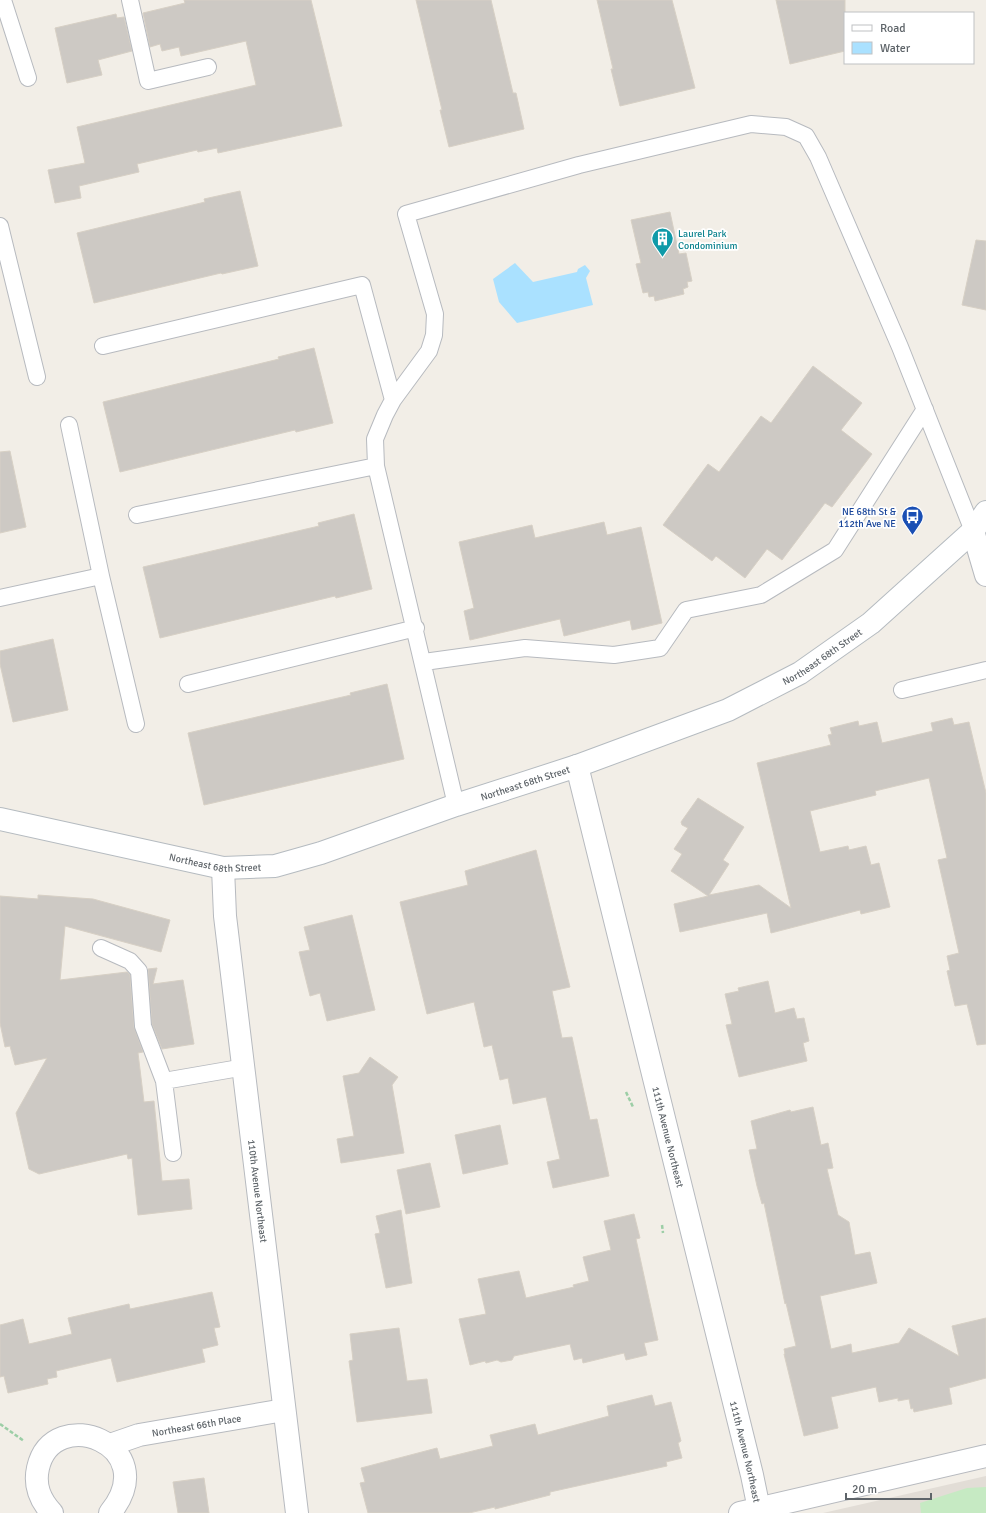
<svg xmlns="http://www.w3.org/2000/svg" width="986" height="1513" font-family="Signika,sans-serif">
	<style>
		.education { fill: #e2ddd6 }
		.green { fill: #c6eac3 }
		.water { fill: #aae1ff }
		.building { fill: #cdc9c4; stroke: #d7d0c5 }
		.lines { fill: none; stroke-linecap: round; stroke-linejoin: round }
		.service-casing { stroke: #b7babf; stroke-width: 18 }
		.minor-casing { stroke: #b7babf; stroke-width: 24 }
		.secondary-casing { stroke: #b5bbc0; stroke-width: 24 }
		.path { stroke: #9ccea6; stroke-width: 2.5; stroke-dasharray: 4 2; stroke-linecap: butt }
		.service { stroke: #fff; stroke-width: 16 }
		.minor { stroke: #fff; stroke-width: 22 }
		.secondary { stroke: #fff; stroke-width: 22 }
		.labels { text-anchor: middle; stroke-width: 3.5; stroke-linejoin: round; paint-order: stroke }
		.culture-label { font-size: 10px; fill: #0d838f; stroke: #fff; text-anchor: start }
		.transit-label { font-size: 10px; fill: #164399; stroke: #fff; text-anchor: end }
		.street-label { font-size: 10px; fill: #5e6469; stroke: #fff }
	</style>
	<rect width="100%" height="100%" fill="#f2eee7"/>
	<path class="education" d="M986,1476V1513H823Z"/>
	<path class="green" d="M986,1487V1513H921L920,1503L967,1488Z"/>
	<path class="water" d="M515,263L533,282L577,272L578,269L585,265L590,271L586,278L593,305L517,323L499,302L493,279Z"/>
	<path class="building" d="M184,0H311L342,126L218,153L217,148L198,152L197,150L137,164L139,172L79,186L81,198L55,203L48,170L85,163L77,127L256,85L246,41L181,56L179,47L162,51L160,44L150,47L143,13L185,3Z
		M416,0H491L513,93H516L524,129L449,147L440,110H442Z
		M597,0H672L695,88L620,106L611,69H613Z
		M776,0H845V51L790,64Z
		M116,14L117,18L124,17L132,51L98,60L102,75L67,83L55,28Z
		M240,191L258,266L222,274L221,273L94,303L77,233L205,202L204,199Z
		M670,212L679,254L686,253L692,281L687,282L688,287L683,289L684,294L655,301L654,296L649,297L648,292L643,293L636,264L641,263L631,220Z
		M976,240L986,241V310L962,305Z
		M314,348L333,423L296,432L295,430L120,472L103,402L279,359L278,357Z
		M813,366L862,403L841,430L872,454L832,507L825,503L782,560L767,549L745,578L716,556L712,561L663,525L708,464L719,472L761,416L771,423Z
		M10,451L26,527L0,533V452Z
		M354,514L372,589L336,598L335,596L160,638L143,567L319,526L318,523Z
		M604,522L607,535L641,527L662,623L632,630L630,620L564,636L560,619L470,640L464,611L474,608L459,542L532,525L535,538Z
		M53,639L68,710L13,722L0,664V651Z
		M387,684L404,759L204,805L188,733L351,695L350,693Z
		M952,718L954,725L969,722L986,793V1044L977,1045L967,1004L955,1006L947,971L950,970L947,956L959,953L938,860L947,858L929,778L875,791L876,795L810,811L820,852L848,846L849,850L866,846L871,865L879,863L890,907L861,914L860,910L771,933L767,913L680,932L674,904L708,896L671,871L682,854L674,849L688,828L682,825L681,822L698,798L744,827L723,860L729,864L709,895L759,885L791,908L757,763L831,745L828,735L832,734L830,728L858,721L859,726L877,722L882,743L933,731L931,723Z
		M536,850L570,987L552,991L562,1038L572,1037L590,1120L597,1119L609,1176L553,1188L547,1162L560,1159L546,1097L513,1104L508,1078L500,1080L492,1045L484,1047L474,1002L427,1014L400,902L468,885L465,871Z
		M38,895L93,899L170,920L161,952L65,926L60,980L127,972L130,975L134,1027L143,1052L138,1053L144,1102L154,1101L162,1181L189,1179L192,1209L138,1215L132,1158L128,1159L127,1154L39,1174L29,1169L16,1113L47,1058L15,1065L10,1046L5,1047L0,1023V896L38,899Z
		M352,915L375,1010L327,1021L320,993L310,996L299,952L310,950L304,927Z
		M157,968L153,984L183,980L194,1044L162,1049L152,1024L148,969Z
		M768,981L775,1013L794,1008L797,1019L804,1018L809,1041L803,1043L807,1061L739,1077L726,1025L732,1024L725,994L739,991L738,988Z
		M370,1057L398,1077L392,1085L404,1153L341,1163L337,1139L354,1136L343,1076L359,1073Z
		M813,1107L821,1145L828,1143L833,1168L827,1169L838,1215L849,1222L855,1255L870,1252L877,1283L820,1296L831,1349L851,1344L852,1353L899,1343L909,1328L959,1356L952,1326L986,1318V1378L949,1388L952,1404L914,1412L913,1408L911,1409L909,1399L898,1401V1398L879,1402L876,1387L831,1397L838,1428L804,1436L784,1354H785L784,1349L796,1346L786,1303L785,1304L764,1203L762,1204L757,1186L749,1150L757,1149L751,1121L790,1110L791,1112Z
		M500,1125L508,1164L463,1174L455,1135Z
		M430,1163L440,1207L406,1214L397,1170Z
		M401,1210L412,1283L386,1288L375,1234L380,1233L376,1216Z
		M634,1214L640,1238L636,1239L658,1340L644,1343L647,1355L626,1360L624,1353L583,1363L582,1358L574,1360L570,1344L514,1356L512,1360L501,1362L497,1360L486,1363L485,1361L470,1365L459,1319L486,1314L478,1279L519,1271L526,1298L574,1287L573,1285L589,1281L583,1257L611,1250L604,1221Z
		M212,1292L220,1327L214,1328L218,1345L202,1349L205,1362L117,1382L111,1358L56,1371L57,1377L47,1379L48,1384L8,1393L4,1376L0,1377V1325L23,1319L29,1344L72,1334L68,1318L129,1304L130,1309Z
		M399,1328L407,1381L427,1379L432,1413L357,1422L349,1361L353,1360L350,1334Z
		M652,1395L655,1406L671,1402L681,1441L678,1443L682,1458L666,1462L667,1466L550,1492V1495L495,1509V1507L469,1513H368L360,1483L365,1482L361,1468L437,1448L440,1459L493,1446L490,1435L535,1424L538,1435L609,1416L607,1406Z
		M204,1478L209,1513H178L173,1482Z"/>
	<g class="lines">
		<defs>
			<path id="service" d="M3,0L28,78
				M130,0L148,81L208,67
				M0,226L37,377
				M103,346L362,285L393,400
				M137,515L376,466
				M101,576L136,724
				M0,598L101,576L69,425
				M424,662L525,648L614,655L660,648L686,610L761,595L835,550L925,409
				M188,684L416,628
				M902,690L986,670
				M456,805L376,466L375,439L385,415L393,400L429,351L434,335L435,314L406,214L579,165L751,124L786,127L806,136L818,157L900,347L973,531
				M101,948L130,961L139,971L143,1026L164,1081L245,1067
				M164,1081L173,1153"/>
			<g id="minor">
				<path d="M973,531L986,575"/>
				<path id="s1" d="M577,766L752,1475L759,1509"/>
				<path id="s2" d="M223,868L225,916L297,1513"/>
				<path id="s3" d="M110,1445L139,1435L284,1410"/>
				<path d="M52,1513C40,1500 34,1486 38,1468C53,1402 165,1445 110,1513"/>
				<path d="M740,1513L986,1456"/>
			</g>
			<g id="secondary">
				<path id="s4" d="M0,819L223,868L275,866L321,853L456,805L577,766L728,710L800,673L871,623L973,531L986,512"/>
			</g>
		</defs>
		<use href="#service" class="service-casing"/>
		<use href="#minor" class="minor-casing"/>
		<use href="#secondary" class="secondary-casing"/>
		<path class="path" d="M626,1092L633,1107
			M662,1225L663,1233
			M0,1424L24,1441"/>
		<use href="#service" class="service"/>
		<use href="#minor" class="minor"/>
		<use href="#secondary" class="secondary"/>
	</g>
	<defs>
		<symbol id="building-pin" viewBox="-11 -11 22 30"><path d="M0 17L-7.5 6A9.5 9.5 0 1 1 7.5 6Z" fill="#0f9aa8" stroke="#fff"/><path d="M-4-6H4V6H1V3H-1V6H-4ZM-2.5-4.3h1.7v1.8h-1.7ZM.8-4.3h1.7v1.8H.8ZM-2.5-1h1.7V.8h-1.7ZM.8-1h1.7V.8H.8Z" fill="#fff"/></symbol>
		<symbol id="bus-pin" viewBox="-11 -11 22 30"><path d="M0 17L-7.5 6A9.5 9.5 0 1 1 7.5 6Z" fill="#1a4fb4" stroke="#fff"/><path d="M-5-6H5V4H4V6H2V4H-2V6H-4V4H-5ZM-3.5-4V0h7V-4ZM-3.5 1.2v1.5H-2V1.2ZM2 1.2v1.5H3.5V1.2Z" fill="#fff"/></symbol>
	</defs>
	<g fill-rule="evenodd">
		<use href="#building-pin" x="650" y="226" width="25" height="34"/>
		<use href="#bus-pin" x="900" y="504" width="25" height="34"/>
	</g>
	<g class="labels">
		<g class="culture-label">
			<text x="678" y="237">Laurel Park<tspan x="678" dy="12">Condominium</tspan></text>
		</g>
		<g class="transit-label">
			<text x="896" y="515">NE 68th St &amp;<tspan x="896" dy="12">112th Ave NE</tspan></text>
		</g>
		<g class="street-label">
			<text dy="4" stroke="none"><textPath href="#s4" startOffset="868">Northeast 68th Street</textPath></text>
			<text dy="4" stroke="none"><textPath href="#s4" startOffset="544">Northeast 68th Street</textPath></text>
			<text dy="4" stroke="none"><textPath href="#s4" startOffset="220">Northeast 68th Street</textPath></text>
			<text dy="4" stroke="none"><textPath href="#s1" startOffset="382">111th Avenue Northeast</textPath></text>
			<text dy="4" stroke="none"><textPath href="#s2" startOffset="325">110th Avenue Northeast</textPath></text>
			<text dy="4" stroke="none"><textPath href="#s3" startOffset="89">Northeast 66th Place</textPath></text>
			<text dy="4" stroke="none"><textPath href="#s1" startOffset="706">111th Avenue Northeast</textPath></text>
		</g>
	</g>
	<rect x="844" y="12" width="130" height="52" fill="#ffffff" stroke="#bfc1c3"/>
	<rect x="852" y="25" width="20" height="6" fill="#ffffff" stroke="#bfc1c3"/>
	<text x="880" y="32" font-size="12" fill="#5e6469">Road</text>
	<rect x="852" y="42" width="20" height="12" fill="#aae1ff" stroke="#bfc1c3"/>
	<text x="880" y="52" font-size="12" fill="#5e6469">Water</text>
	<path d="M846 1493v6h85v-6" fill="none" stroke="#5e6469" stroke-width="2"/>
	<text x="852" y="1493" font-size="12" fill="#5e6469" stroke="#ffffff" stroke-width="3" paint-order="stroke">20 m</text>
</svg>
